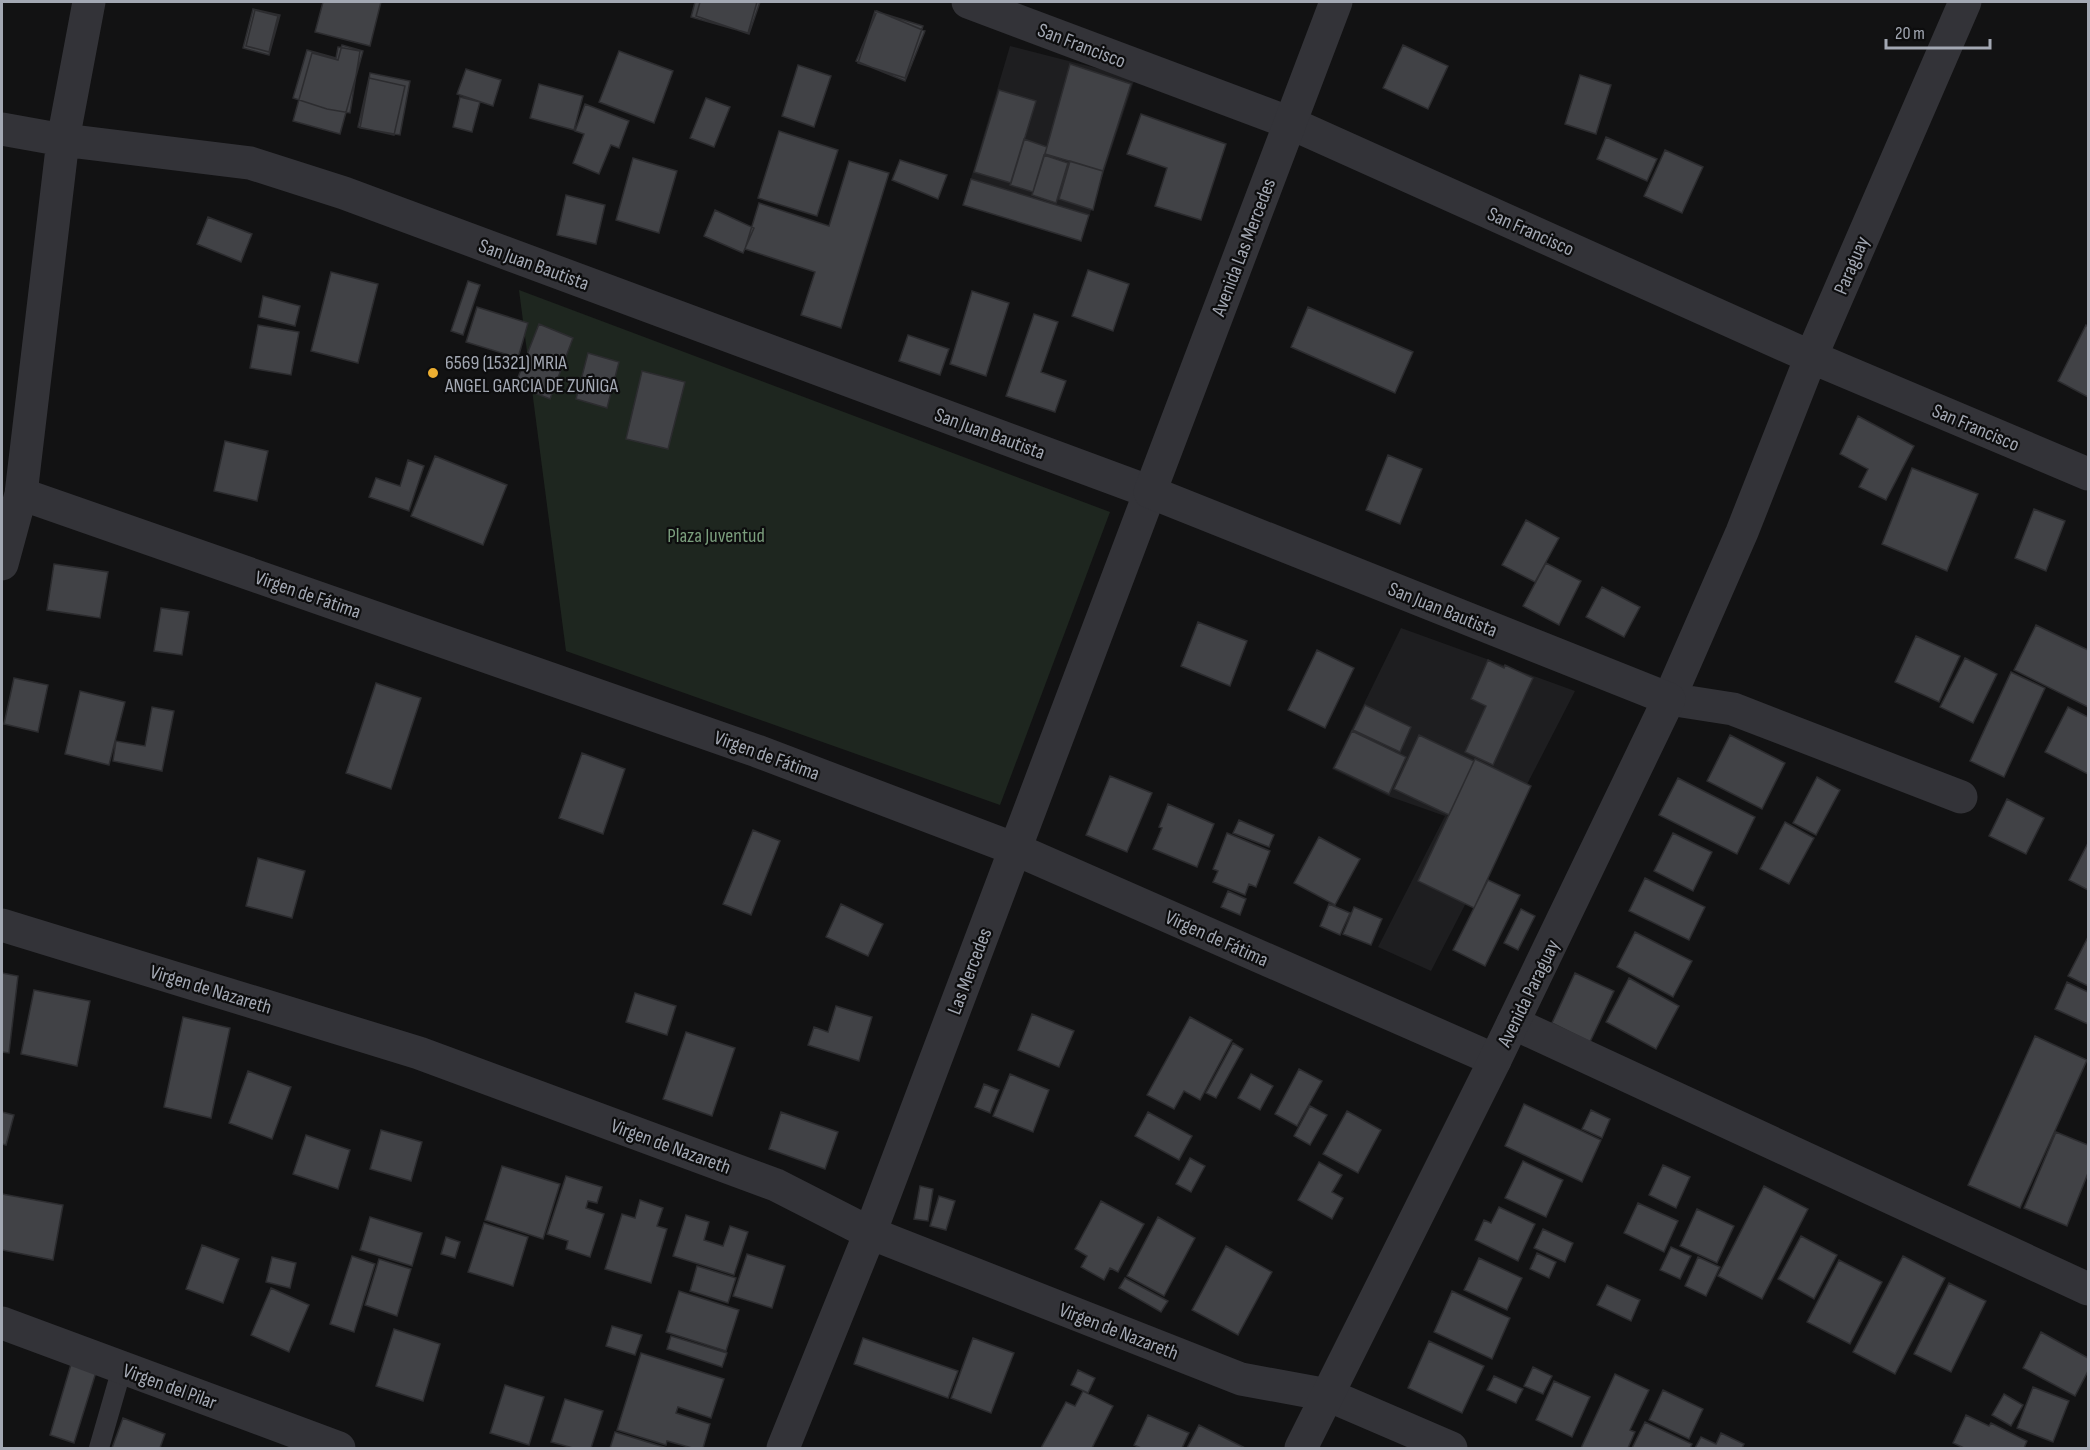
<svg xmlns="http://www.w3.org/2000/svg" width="2090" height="1450" font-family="'Sofia Sans Condensed',sans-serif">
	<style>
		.built { fill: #1e1e20 }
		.green { fill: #1e261f }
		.building { fill: #414246; stroke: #2c2c2f; stroke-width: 1.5 }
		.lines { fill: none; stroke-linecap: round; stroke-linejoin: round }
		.service { stroke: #333338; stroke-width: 20 }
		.minor { stroke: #333338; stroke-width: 33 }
		.tertiary { stroke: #333338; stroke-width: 33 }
		.poi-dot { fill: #ecae31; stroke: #0d0d0e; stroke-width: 2 }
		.labels { text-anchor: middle; stroke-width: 4.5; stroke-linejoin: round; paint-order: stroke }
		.street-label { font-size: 20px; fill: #a3a8b3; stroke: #0d0d0e }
		.poi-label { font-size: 20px; fill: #a3a8b3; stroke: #0d0d0e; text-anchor: start }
		.park-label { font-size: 20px; fill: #7b9e7d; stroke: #0d0d0e }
	</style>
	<rect width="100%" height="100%" fill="#121213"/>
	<path class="built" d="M1010,46L1135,78L1081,241L963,205Z
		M1401,628L1575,691L1431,971L1378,947L1445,816L1388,796L1332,769Z"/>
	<path class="green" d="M519,290L1110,512L1000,805L566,651Z"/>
	<path class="building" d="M323,2H381L370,46L315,32Z
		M695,2H757L748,33L691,17Z
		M700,2H760L749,34L696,16Z
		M253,9L280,15L269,55L243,48Z
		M255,10L278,16L269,52L246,46Z
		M875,11L923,26L905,78L858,63Z
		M877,11L925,31L905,81L856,61Z
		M342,45L363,51L340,134L293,121L312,53L338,60Z
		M1403,45L1448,66L1428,109L1383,88Z
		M338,47L360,51L350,113L327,109L293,98L307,50L336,58Z
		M619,51L673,71L654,123L599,102Z
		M1070,64L1131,84L1103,171L1045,154Z
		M798,65L831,76L814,127L782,116Z
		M466,69L501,80L493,106L457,94Z
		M370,73L410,81L400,135L360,128Z
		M1580,75L1611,85L1596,134L1565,124Z
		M369,78L405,86L394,135L358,127Z
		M539,84L583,96L574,130L530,118Z
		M999,90L1036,101L1011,183L974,172Z
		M460,97L480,102L472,132L453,127Z
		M706,98L730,107L714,147L690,138Z
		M585,104L629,121L619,148L611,145L599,174L573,163L584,134L575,131Z
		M1141,114L1226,144L1201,220L1155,206L1167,168L1127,154Z
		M779,131L838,150L817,216L758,198Z
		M1606,137L1657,159L1647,181L1597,159Z
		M1024,139L1047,147L1033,192L1010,185Z
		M1665,150L1703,167L1682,213L1644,196Z
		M1044,155L1068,163L1056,203L1032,195Z
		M633,158L677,171L659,233L616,220Z
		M900,160L947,175L938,199L892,180Z
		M849,161L889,173L841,328L801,315L815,272L745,249L759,203L829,226Z
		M1070,161L1103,171L1093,210L1059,199Z
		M971,179L1089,215L1081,241L963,205Z
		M566,195L605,205L596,244L557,235Z
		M715,210L754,228L743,253L704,236Z
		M208,217L252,234L241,262L197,244Z
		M1088,270L1129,284L1113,331L1072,316Z
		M331,272L378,284L358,363L311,351Z
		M468,281L480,285L463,335L451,331Z
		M972,291L1009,303L986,376L950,364Z
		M263,296L300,306L295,326L259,317Z
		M477,307L528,323L518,358L466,342Z
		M1308,307L1413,352L1395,393L1291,347Z
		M1034,314L1058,322L1041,372L1066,381L1055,412L1006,396Z
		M539,324L573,338L550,399L515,385Z
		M258,325L299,332L291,375L250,368Z
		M2086,325L2088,327V397L2058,381Z
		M908,335L949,349L940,375L899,361Z
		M588,353L619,362L607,408L576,399Z
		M642,371L685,382L668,449L626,439Z
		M1858,416L1914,446L1886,500L1859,487L1868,469L1840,454Z
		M225,441L268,451L257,501L214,491Z
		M1388,455L1422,469L1400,524L1366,510Z
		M435,456L507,485L483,545L411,516Z
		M408,460L424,466L409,511L369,497L376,478L400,486Z
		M1912,468L1978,494L1947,571L1882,544Z
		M2034,509L2065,521L2046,571L2015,558Z
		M1526,520L1559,538L1535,582L1502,565Z
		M1546,563L1581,581L1559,625L1523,606Z
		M54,564L108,572L100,618L47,610Z
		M1602,587L1640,607L1624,637L1586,617Z
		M161,608L189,612L182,655L154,651Z
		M1198,622L1247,641L1230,686L1181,666Z
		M2036,625L2088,650V707L2014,670Z
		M1916,636L1960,656L1939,702L1895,682Z
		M1317,650L1354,668L1325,728L1288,710Z
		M1965,658L1997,674L1973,723L1940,707Z
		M1488,660L1504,668L1505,665L1533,678L1493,765L1465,752L1486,706L1471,699Z
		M2011,672L2045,688L2004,777L1970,761Z
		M14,678L48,685L38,732L4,724Z
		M376,683L421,698L391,789L346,773Z
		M80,691L125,702L109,765L65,754Z
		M1365,705L1411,727L1400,752L1353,730Z
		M152,707L174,711L162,771L113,761L116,741L145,746Z
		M2068,707L2088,717V774L2045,752Z
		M1352,731L1406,757L1389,794L1334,768Z
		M1419,735L1474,761L1449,815L1394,789Z
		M1730,735L1785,763L1762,809L1707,781Z
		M582,753L625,769L603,834L559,818Z
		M1475,759L1531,786L1474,908L1418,881Z
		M1110,776L1152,793L1127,852L1086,835Z
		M1817,777L1840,790L1816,835L1793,823Z
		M1678,778L1755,817L1737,854L1659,815Z
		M2007,799L2044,818L2026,854L1989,836Z
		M1168,804L1214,824L1197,867L1153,849L1162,828L1159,827Z
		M1239,820L1274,835L1269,847L1233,833Z
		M1785,822L1814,838L1789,884L1760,869Z
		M753,830L780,841L751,915L723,904Z
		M1227,833L1270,851L1256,887L1249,884L1245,895L1213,882L1218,871L1213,869Z
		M1673,833L1712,852L1693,891L1654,871Z
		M1319,837L1360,859L1335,905L1294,883Z
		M2088,843V890L2069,880Z
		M258,858L305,871L292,918L246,906Z
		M1645,878L1705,907L1689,940L1629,911Z
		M1488,880L1520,895L1485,966L1453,950Z
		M1228,891L1246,899L1240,915L1221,907Z
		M841,904L883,924L868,956L826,937Z
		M1329,904L1350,913L1340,935L1320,926Z
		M1354,907L1382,919L1371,945L1343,934Z
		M1521,909L1535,916L1518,950L1504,943Z
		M1635,932L1692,961L1673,997L1617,967Z
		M2088,937V986L2068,976Z
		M2,973L18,976L9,1053L2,1052Z
		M1575,973L1614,991L1590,1042L1552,1023Z
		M1629,978L1679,1006L1656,1049L1606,1022Z
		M2067,982L2088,992V1024L2055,1009Z
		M34,990L90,1001L77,1066L21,1054Z
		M635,993L676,1006L667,1035L626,1022Z
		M836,1006L872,1017L859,1061L808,1045L814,1027L828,1032Z
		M1032,1014L1074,1031L1059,1067L1018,1050Z
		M183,1017L230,1028L211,1118L164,1107Z
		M1190,1017L1232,1040L1200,1100L1184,1091L1174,1109L1147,1095Z
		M686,1032L735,1048L712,1116L663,1099Z
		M2035,1036L2087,1060L2020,1208L1968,1185Z
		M1233,1043L1243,1049L1216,1098L1206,1093Z
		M1299,1069L1322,1081L1297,1126L1275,1114Z
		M248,1071L291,1087L272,1139L229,1123Z
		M1010,1074L1049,1090L1033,1132L993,1116Z
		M1251,1074L1273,1086L1260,1110L1238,1098Z
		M984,1084L999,1090L990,1113L975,1107Z
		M1524,1104L1601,1140L1582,1182L1505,1146Z
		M1310,1106L1327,1115L1310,1145L1294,1136Z
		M1591,1110L1610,1119L1602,1138L1582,1129Z
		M1347,1111L1381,1130L1358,1173L1323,1154Z
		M2,1112L14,1115L6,1145L2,1144Z
		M781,1112L838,1132L825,1169L769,1149Z
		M1148,1112L1192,1136L1179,1160L1135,1136Z
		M381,1130L422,1142L411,1181L370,1169Z
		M2056,1132L2088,1145V1173L2067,1226L2024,1208Z
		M306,1135L350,1150L338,1189L293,1174Z
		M1190,1158L1205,1166L1191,1192L1176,1184Z
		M1523,1161L1563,1180L1546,1217L1505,1198Z
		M1319,1162L1342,1175L1332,1192L1343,1198L1332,1219L1298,1200Z
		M1663,1165L1690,1177L1676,1208L1649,1195Z
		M502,1166L560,1184L543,1239L485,1220Z
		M566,1176L602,1187L597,1203L588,1201L586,1208L604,1214L590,1257L566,1249L568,1241L547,1234Z
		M920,1186L933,1189L928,1221L914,1219Z
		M1764,1186L1808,1209L1762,1299L1718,1276Z
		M2,1194L63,1205L53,1260L2,1250Z
		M939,1196L955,1201L946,1230L930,1226Z
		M640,1200L663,1208L657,1226L667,1229L651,1283L605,1269L622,1214L635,1218Z
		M1101,1201L1144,1224L1118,1272L1110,1268L1104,1280L1081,1267L1087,1256L1075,1249Z
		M1638,1203L1678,1221L1664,1252L1624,1233Z
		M1499,1207L1535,1224L1518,1261L1475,1240L1484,1220L1491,1223Z
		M1697,1209L1734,1226L1717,1263L1680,1246Z
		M686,1215L709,1222L704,1240L723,1246L730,1226L748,1232L734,1275L673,1256Z
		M370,1217L422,1233L412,1266L360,1250Z
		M1158,1217L1195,1238L1164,1296L1127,1276Z
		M484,1223L528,1237L513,1286L468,1272Z
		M1543,1229L1573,1243L1565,1262L1534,1248Z
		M1801,1236L1837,1255L1814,1299L1778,1279Z
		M446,1237L460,1242L455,1258L441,1254Z
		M202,1245L239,1259L223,1303L186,1289Z
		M1226,1246L1272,1272L1238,1335L1192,1310Z
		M1671,1247L1691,1256L1680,1279L1660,1270Z
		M1537,1253L1556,1262L1549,1278L1530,1269Z
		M747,1254L785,1266L772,1308L733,1296Z
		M352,1256L375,1264L354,1332L330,1324Z
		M1903,1256L1945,1278L1895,1374L1853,1352Z
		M272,1257L296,1263L290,1288L266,1282Z
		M1698,1257L1720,1267L1706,1296L1685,1286Z
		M1479,1258L1522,1278L1507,1310L1464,1290Z
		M379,1259L411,1269L397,1316L365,1305Z
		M1839,1260L1882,1282L1850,1344L1807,1322Z
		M697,1266L736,1278L728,1303L690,1291Z
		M1125,1278L1168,1301L1161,1312L1119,1288Z
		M1949,1283L1986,1301L1951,1372L1914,1354Z
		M1607,1285L1640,1300L1631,1321L1597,1305Z
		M271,1288L309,1305L289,1352L251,1335Z
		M679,1291L739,1310L726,1351L666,1332Z
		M1452,1291L1510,1318L1492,1359L1434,1332Z
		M612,1326L642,1335L635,1355L606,1346Z
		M394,1329L440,1344L423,1401L376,1386Z
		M2041,1332L2088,1358V1371L2075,1396L2023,1368Z
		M671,1336L727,1353L722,1367L667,1349Z
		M863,1338L958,1371L948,1398L854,1364Z
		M973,1338L1014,1353L991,1413L951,1398Z
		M1429,1341L1484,1366L1462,1413L1408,1388Z
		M641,1353L724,1379L711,1418L678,1407L676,1413L710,1424L703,1448H692L667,1441L666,1445L617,1430Z
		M72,1361L97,1369L74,1443L50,1435Z
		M1533,1367L1552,1376L1543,1394L1524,1386Z
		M1078,1370L1095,1378L1088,1393L1071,1385Z
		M1615,1374L1649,1390L1630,1430L1635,1432L1628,1448H1581Z
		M1494,1376L1523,1389L1516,1403L1487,1390Z
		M1554,1381L1590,1397L1572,1437L1536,1420Z
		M505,1385L544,1397L529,1445L490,1433Z
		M2033,1387L2069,1401L2053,1442L2017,1428Z
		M1663,1390L1703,1409L1689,1439L1649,1420Z
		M1083,1391L1113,1406L1092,1448H1041L1066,1402L1075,1406Z
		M2004,1394L2023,1405L2011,1426L1992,1415Z
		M565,1399L603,1411L591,1448H573L551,1442Z
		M1148,1415L1189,1433L1182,1448H1141L1134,1445Z
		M1966,1415L1989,1426L1991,1423L2027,1441L2024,1448H1964L1953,1443Z
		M123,1418L165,1434L160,1448H112Z
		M1645,1422L1692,1444L1690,1448H1632Z
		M1199,1425L1245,1448H1187Z
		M615,1432L667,1448H610Z
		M1721,1433L1744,1444L1742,1448H1695L1701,1437L1716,1444Z"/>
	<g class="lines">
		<path class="service" d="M99,1448L122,1368"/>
		<path class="minor" d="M968,2L1290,123L1811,357L2088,474
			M2,129L63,140L250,163L344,193L1150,492L870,1233L783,1448
			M21,494L757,751L1015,849L1495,1060
			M2,564L21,494L63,140L89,2
			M1961,797L1733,709L1669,699L1742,532L1811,357L1965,2
			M2,925L419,1053L776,1185L870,1233L1241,1379L1328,1395L1451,1448
			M1513,1023L2088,1289
			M2,1323L339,1448"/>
		<path class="tertiary" d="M1301,1448L1495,1060L1669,699L1150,492L1336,2"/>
	</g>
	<circle class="poi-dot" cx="433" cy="373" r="6"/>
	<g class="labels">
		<g class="street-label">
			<text transform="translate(1082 45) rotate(21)" y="7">San Francisco</text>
			<text transform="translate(1531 231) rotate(24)" y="7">San Francisco</text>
			<text transform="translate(1243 247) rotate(-69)" y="7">Avenida Las Mercedes</text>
			<text transform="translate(534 264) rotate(20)" y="7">San Juan Bautista</text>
			<text transform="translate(1851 265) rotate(-67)" y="7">Paraguay</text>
			<text transform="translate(1976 427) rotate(23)" y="7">San Francisco</text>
			<text transform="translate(990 433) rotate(20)" y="7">San Juan Bautista</text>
			<text transform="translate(308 594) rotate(19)" y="7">Virgen de Fátima</text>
			<text transform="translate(1443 609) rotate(22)" y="7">San Juan Bautista</text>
			<text transform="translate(767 755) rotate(20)" y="7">Virgen de Fátima</text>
			<text transform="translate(1217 938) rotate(24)" y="7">Virgen de Fátima</text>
			<text transform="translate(969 971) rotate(-69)" y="7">Las Mercedes</text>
			<text transform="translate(211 989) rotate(17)" y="7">Virgen de Nazareth</text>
			<text transform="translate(1528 993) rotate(-64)" y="7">Avenida Paraguay</text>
			<text transform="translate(671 1146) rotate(20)" y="7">Virgen de Nazareth</text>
			<text transform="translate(1119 1331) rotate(21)" y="7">Virgen de Nazareth</text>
			<text transform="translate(170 1386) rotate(20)" y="7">Virgen del Pilar</text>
		</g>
		<g class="poi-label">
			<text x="445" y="369">6569 (15321) MRIA<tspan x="445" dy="23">ANGEL GARCIA DE ZUÑIGA</tspan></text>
		</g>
		<g class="park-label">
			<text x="716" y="542">Plaza Juventud</text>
		</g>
	</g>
	<rect width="2090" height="1450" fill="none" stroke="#a3a8b3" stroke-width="6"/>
	<path d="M1886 39v9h104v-9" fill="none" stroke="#a3a8b3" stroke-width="3"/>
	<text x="1895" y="39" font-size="18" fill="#a3a8b3" stroke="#0d0d0e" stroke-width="4.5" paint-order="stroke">20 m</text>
</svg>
